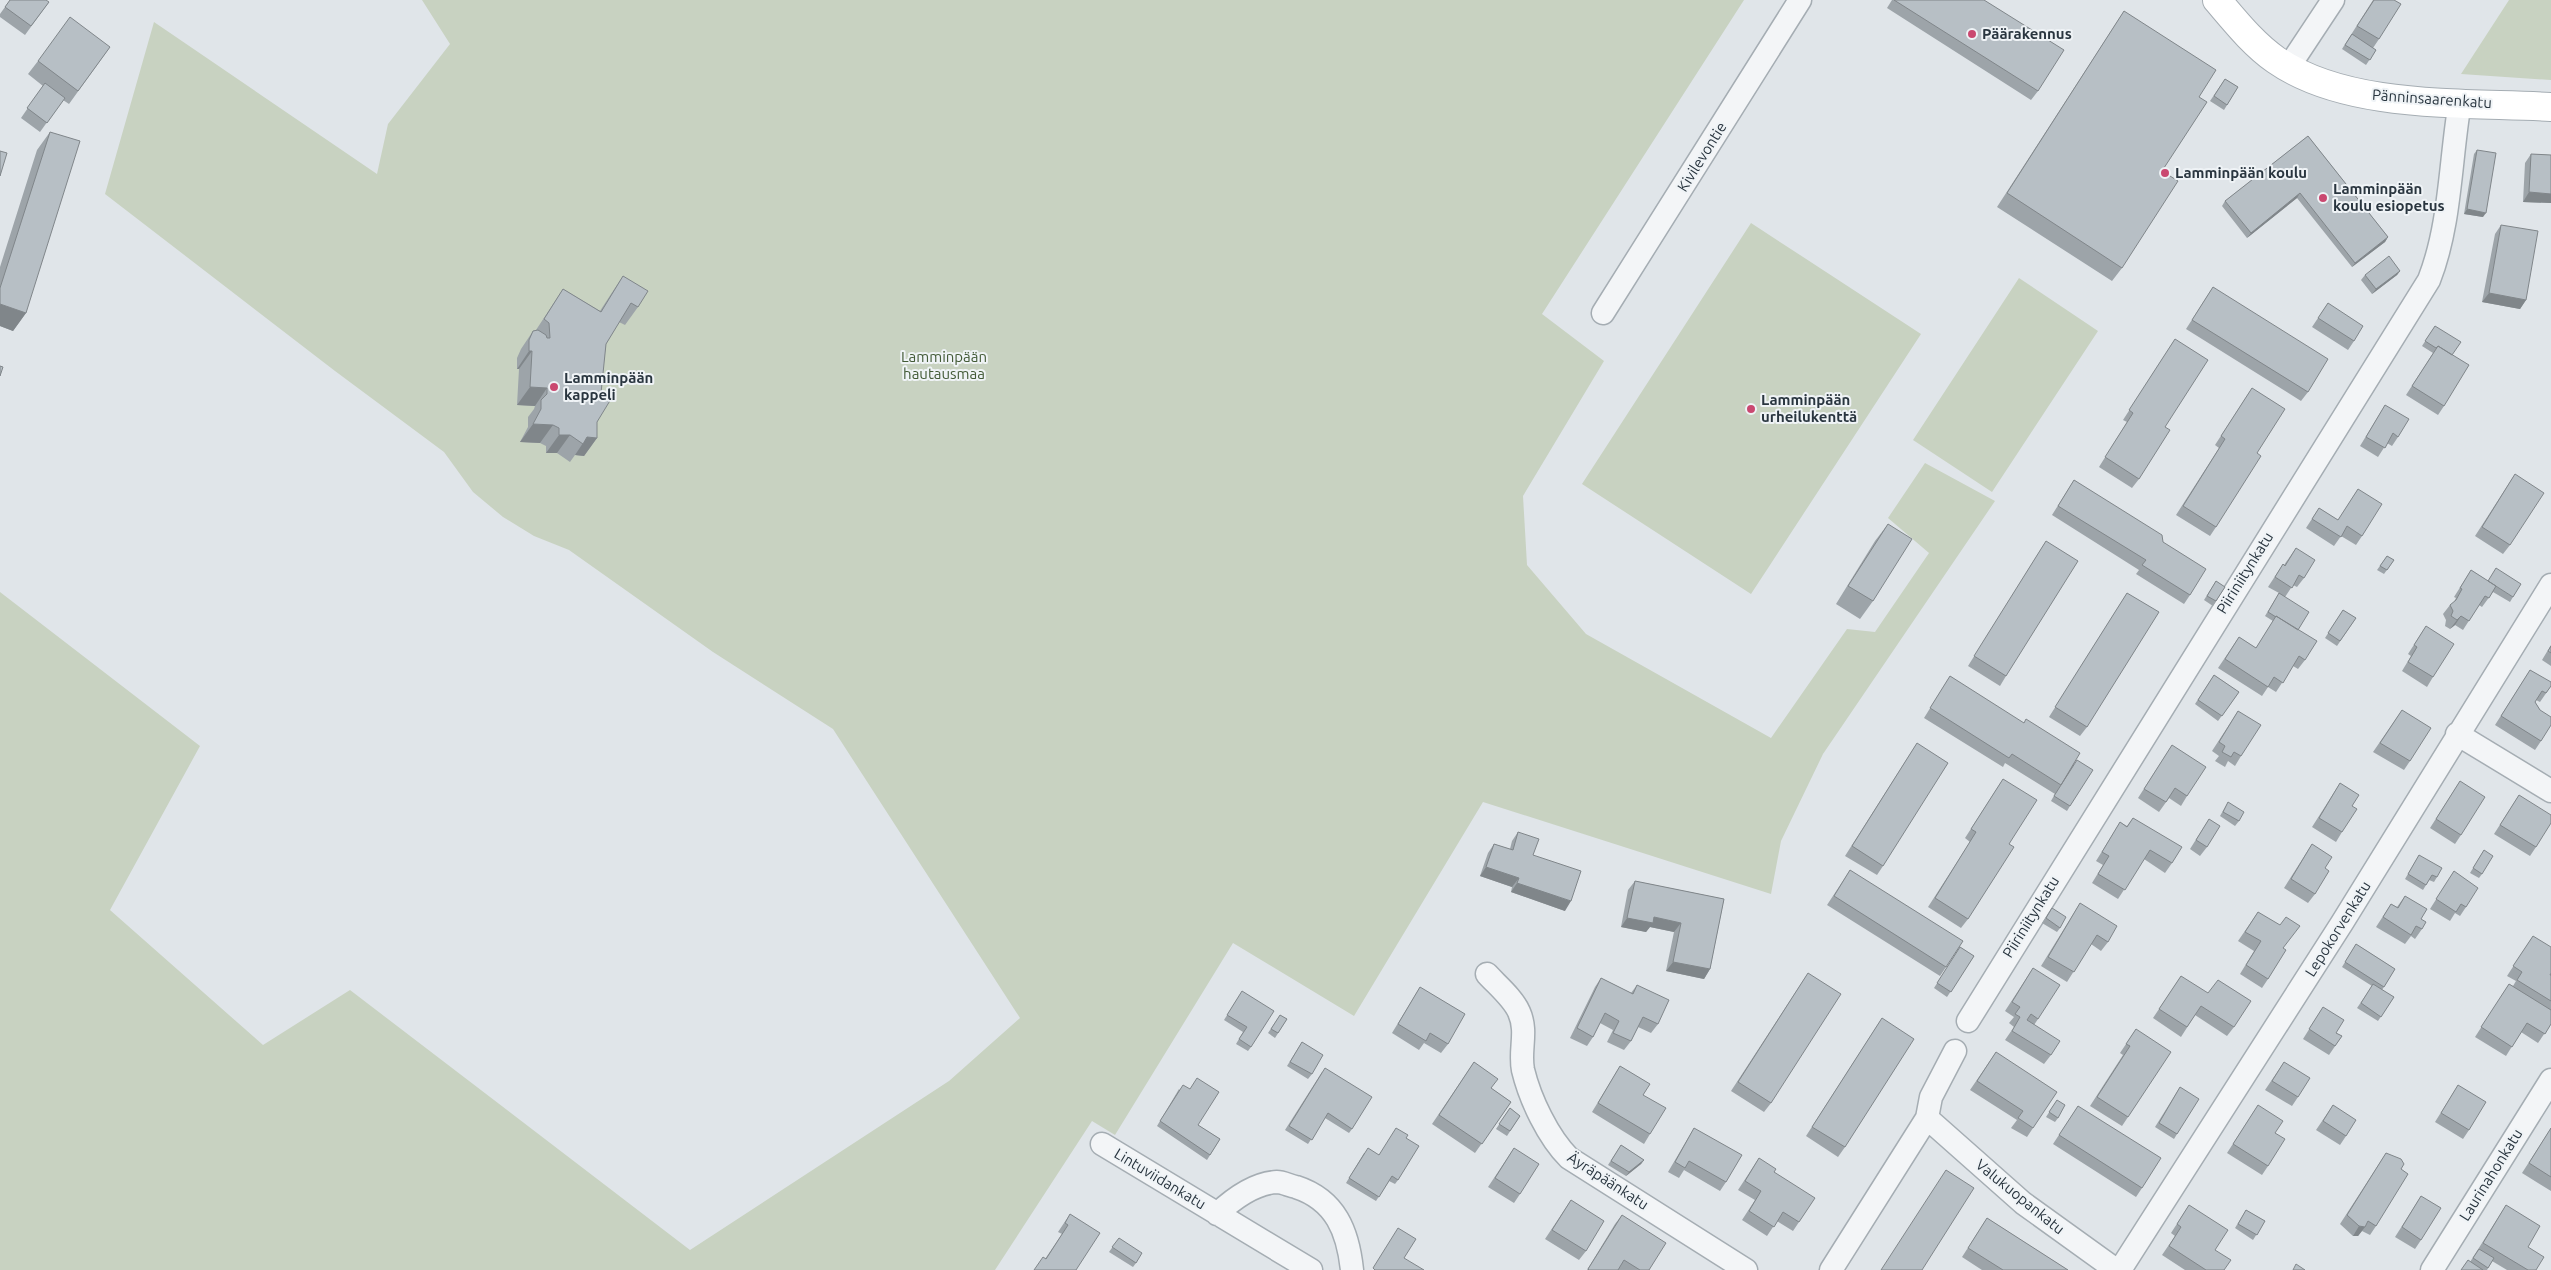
<svg xmlns="http://www.w3.org/2000/svg" width="2551" height="1270" font-family="Ubuntu,sans-serif">
	<style>
		.green { fill: #c8d2c1 }
		.lines { fill: none; stroke-linecap: round; stroke-linejoin: round }
		.street-casing { stroke: #a5adb3; stroke-width: 25 }
		.secondary-casing { stroke: #a5adb3; stroke-width: 30 }
		.street { stroke: #f3f5f7; stroke-width: 22 }
		.secondary { stroke: #fff; stroke-width: 28 }
		.wall { fill: #9da4a9 }
		.shaded-wall { fill: #80868a }
		.building { fill: #b7bfc5; stroke: #80868a }
		.poi-dot { fill: #ca4870; stroke: #eff3f6; stroke-width: 2 }
		.labels { text-anchor: middle; stroke-width: 4; stroke-linejoin: round; paint-order: stroke }
		.poi-label { font-size: 15px; font-weight: bold; fill: #29353f; stroke: #eff3f6; text-anchor: start }
		.street-label { font-size: 15px; fill: #29353f; stroke: #eff3f6 }
		.park-label { font-size: 15px; fill: #435b37; stroke: #eff3f6 }
	</style>
	<rect width="100%" height="100%" fill="#e0e5e9"/>
	<path class="green" d="M422,0H1744L1542,314L1604,361L1523,496L1527,565L1586,634L1771,738L1847,629L1875,632L1929,553L1888,518L1925,463L1995,501L1823,754L1781,841L1771,894L1483,802L1354,1016L1233,943L1115,1135L1092,1121L995,1270H0V592L200,746L110,910L263,1045L350,990L690,1250L949,1081L1020,1018L833,729L713,652L569,550L534,536L503,517L473,492L444,452L335,371L105,194L154,22L377,174L388,124L450,44Z
		M2509,0H2551V80L2461,74Z
		M1751,223L1921,334L1751,594L1582,484Z
		M2019,278L2098,331L1992,492L1913,440Z"/>
	<g class="lines">
		<defs>
			<path id="street" d="M2288,68L2333,0
				M1603,313L1800,0
				M2457,734L2551,791
				M1487,974C1497,985 1513,998 1519,1012C1528,1032 1519,1050 1523,1070C1530,1099 1548,1137 1569,1158L1746,1270
				M1968,1021L2429,280C2451,224 2450,160 2460,102
				M1927,1118L2023,1203L2116,1270
				M1102,1144L1311,1270
				M1217,1214C1233,1199 1255,1183 1277,1182C1283,1182 1290,1186 1296,1187C1336,1200 1348,1232 1352,1270
				M1831,1270L1927,1118L1931,1097L1955,1051
				M2120,1270L2342,923L2551,585
				M2432,1270L2551,1080"/>
			<path id="secondary" d="M2217,0C2235,21 2253,44 2276,60C2348,110 2466,102 2551,107"/>
		</defs>
		<use href="#street" class="street-casing"/>
		<use href="#secondary" class="secondary-casing"/>
		<use href="#street" class="street"/>
		<use href="#secondary" class="secondary"/>
	</g>
	<path class="wall" d="M10,0L49,2L25,35L0,17V14Z
		M1892,0H1984L2038,91L2031,100L1887,8Z
		M2373,0H2394L2379,39L2373,48L2376,50L2366,65L2342,49Z
		M2124,11L2199,97L2162,171L2122,268L2112,281L1997,207Z
		M110,47L69,104L63,100L40,132L21,118L43,86L28,74L38,61Z
		M2225,79L2238,87L2224,110L2210,101Z
		M50,132L26,313L13,331L0,326V267L37,150Z
		M2308,136L2388,237L2385,242L2352,267L2297,198L2247,238L2222,206L2225,201Z
		M2477,150L2483,217L2464,214L2474,154Z
		M2531,154L2551,155V203L2523,202L2525,163Z
		M2501,225L2526,300L2520,309L2482,302L2495,234Z
		M2400,271L2397,275L2372,294L2361,280L2365,275Z
		M623,276L638,307L625,325L619,322L606,344L597,422V438L584,456L575,455L570,462L557,453H546V446L540,443L520,442L528,427V417L534,409L535,406L517,405L519,369H517V358L521,349L533,331L536,330L563,289L600,311L611,294Z
		M2213,287L2308,392L2301,401L2186,329Z
		M2328,303L2354,341L2348,350L2312,327Z
		M2435,326L2444,406L2438,415L2406,395L2433,353L2422,346Z
		M2175,339L2139,479L2132,488L2099,467L2127,422L2123,420Z
		M2252,388L2257,453L2216,527L2210,536L2176,515L2219,448L2215,445Z
		M2385,405L2398,437L2392,446L2387,443L2378,457L2360,446Z
		M2515,474L2510,545L2503,554L2475,536Z
		M2074,480L2163,542L2190,595L2184,604L2136,574L2139,570L2052,515Z
		M2358,489L2362,536L2356,545L2341,536L2334,546L2306,528L2319,508L2338,520Z
		M1888,524L1873,601L1860,619L1836,604L1875,541Z
		M2046,541L2006,676L2000,686L1968,666Z
		M2296,548L2304,578L2297,587L2293,585L2285,597L2298,630L2305,660L2298,669L2293,666L2276,692L2268,687L2262,696L2218,668L2239,637L2256,648L2273,621L2265,616L2279,593L2268,587L2283,564L2284,565Z
		M2387,556L2394,560L2384,574L2377,570Z
		M2471,570L2513,597L2510,602L2493,592L2482,607L2479,605L2463,630L2455,625L2450,629L2445,626L2446,620L2443,614L2450,605L2454,602L2456,598L2454,597Z
		M2216,581L2225,587L2213,606L2204,600Z
		M2127,593L2087,727L2080,736L2049,717Z
		M2343,610L2356,618L2337,646L2325,638Z
		M2426,626L2433,677L2427,687L2402,671L2411,656L2408,654Z
		M2551,645V666L2542,660Z
		M2530,670L2551,686L2540,702L2536,700L2535,702L2540,710L2541,741L2535,750L2495,725Z
		M2214,675L2239,692L2218,721L2195,704Z
		M1950,676L2074,763L2070,806L2067,811L2051,801L2056,792L2055,794L2005,763L2003,767L1924,718Z
		M2402,710L2410,761L2404,770L2373,752Z
		M2238,711L2241,756L2235,766L2228,761L2225,767L2215,761L2219,756L2212,751Z
		M1917,743L1883,866L1877,875L1845,856Z
		M2172,745L2187,796L2181,806L2169,798L2159,812L2138,798Z
		M2003,779L1968,919L1961,928L1928,907L1970,842L1965,838Z
		M2460,781L2461,835L2455,844L2430,828Z
		M2340,783L2352,806L2342,832L2336,842L2312,827Z
		M2519,795L2536,847L2530,856L2494,834Z
		M2228,802L2239,821L2235,826L2220,816Z
		M2133,818L2172,863L2165,873L2144,859L2118,899L2092,883L2103,865L2096,861L2114,832L2120,822L2127,826Z
		M2209,819L2207,847L2200,856L2190,849Z
		M1518,832L1533,855L1565,911L1511,892L1512,887L1480,876L1488,853L1494,844L1510,849L1512,841Z
		M2312,844L2325,868L2315,894L2308,903L2284,888Z
		M2484,850L2482,874L2479,878L2470,873Z
		M2419,855L2437,877L2434,882L2429,880L2423,890L2405,879Z
		M1850,870L1946,967L1940,976L1827,905Z
		M2454,871L2466,907L2460,916L2455,913L2450,921L2430,909Z
		M1635,881L1724,899L1710,969L1704,979L1666,971L1674,932L1650,927L1646,932L1621,927L1628,890Z
		M2405,896L2421,919L2422,929L2415,939L2411,936L2405,944L2376,927L2391,904L2397,907Z
		M2080,903L2108,942L2101,951L2091,944L2067,982L2041,966Z
		M2052,908L2060,928L2057,932L2042,923Z
		M2258,912L2284,948L2268,979L2262,988L2240,974L2254,951L2238,941Z
		M2533,936L2551,975V1024L2538,1043L2521,1032L2506,1056L2475,1037L2509,984L2513,986L2516,981L2507,976Z
		M2356,944L2395,969L2382,990L2394,997L2378,1021L2357,1008L2372,986L2342,967Z
		M1960,947L1974,956L1947,997L1934,988Z
		M2033,968L2038,1019L2034,1025L2051,1055L2044,1064L2005,1040L2014,1027L2009,1023L2014,1017L2005,1011Z
		M1808,973L1771,1103L1764,1112L1731,1091Z
		M2181,976L2234,1027L2227,1036L2195,1015L2181,1037L2153,1018Z
		M1601,978L1631,993L1637,985L1658,1024L1651,1033L1638,1027L1631,1041L1624,1050L1607,1042L1613,1030L1600,1023L1593,1037L1587,1046L1570,1038L1595,987Z
		M1420,987L1448,1044L1441,1053L1424,1043L1419,1050L1392,1033Z
		M1239,996L1251,1047L1248,1051L1236,1044L1243,1032L1224,1020Z
		M2323,1007L2336,1033L2342,1036L2329,1055L2303,1039Z
		M1280,1015L1287,1019L1275,1038L1268,1033Z
		M1882,1018L1845,1147L1838,1157L1806,1136Z
		M2136,1029L2128,1117L2122,1126L2090,1106L2123,1055L2120,1053Z
		M1302,1042L1312,1074L1308,1079L1287,1066Z
		M1996,1052L2033,1128L2027,1137L2011,1128L2017,1120L1970,1090Z
		M1474,1062L1491,1088L1511,1102L1475,1153L1432,1124Z
		M2284,1062L2298,1097L2292,1106L2265,1090Z
		M1620,1066L1643,1095L1650,1134L1644,1144L1592,1112Z
		M1322,1072L1352,1129L1349,1133L1325,1118L1308,1144L1285,1130Z
		M2458,1085L2469,1130L2463,1139L2435,1122Z
		M2180,1087L2177,1134L2174,1139L2155,1127Z
		M1179,1089L1198,1125L1220,1139L1207,1160L1157,1126Z
		M2057,1100L2058,1118L2055,1122L2046,1117Z
		M2258,1105L2275,1133L2268,1166L2262,1175L2227,1153Z
		M2333,1105L2346,1136L2340,1145L2316,1130Z
		M2078,1106L2142,1188L2136,1197L2053,1144Z
		M1510,1108L1520,1116L1507,1136L1496,1129Z
		M1694,1128L1726,1182L1720,1191L1684,1170L1679,1178L1668,1172L1688,1138Z
		M2551,1128V1191L2522,1173Z
		M1406,1138L1398,1180L1395,1184L1389,1181L1376,1201L1346,1183L1364,1153L1378,1155Z
		M1621,1145L1644,1160L1641,1164L1626,1176L1608,1165Z
		M1514,1148L1520,1194L1514,1203L1488,1187Z
		M2386,1153L2401,1169L2376,1226L2370,1235L2362,1231L2358,1236H2353L2340,1224Z
		M1759,1158L1774,1172L1799,1222L1793,1231L1777,1221L1767,1236L1742,1220L1755,1200L1738,1190Z
		M2421,1196V1240L2415,1249L2395,1237Z
		M1571,1200L1586,1251L1579,1260L1545,1239Z
		M2189,1205L2215,1250L2224,1270H2185L2162,1255L2175,1236L2171,1233Z
		M2506,1205L2528,1247L2536,1270H2507L2492,1261L2487,1270H2461L2468,1260L2470,1262Z
		M2246,1210L2265,1221L2253,1240L2235,1228Z
		M1070,1214L1076,1270L1045,1259L1062,1234L1058,1232Z
		M1622,1215L1649,1270H1587L1615,1224Z
		M1987,1218L2068,1270H1982L1962,1257Z
		M1119,1238L1136,1263L1133,1267L1109,1252Z"/>
	<path class="shaded-wall" d="M2529,192L2551,194V203L2523,202Z
		M2300,193L2297,198L2247,238L2251,233Z
		M2467,209L2486,213L2483,217L2464,214Z
		M2388,237L2385,242L2352,267L2355,263Z
		M2400,271L2397,275L2372,294L2376,289Z
		M2489,293L2526,300L2520,309L2482,302Z
		M0,304L26,313L13,331L0,326Z
		M529,351H532L519,369H517Z
		M530,387L547,388L535,406L517,405Z
		M533,424L553,425L540,443L520,442Z
		M559,435H570L557,453H546Z
		M587,437L597,438L584,456L575,455Z
		M2461,616L2455,625L2450,629L2457,620Z
		M1486,867L1519,878L1512,887L1480,876Z
		M1517,883L1571,901L1565,911L1511,892Z
		M1654,917L1681,923L1674,932L1650,927L1646,932L1621,927L1627,918Z
		M1673,962L1710,969L1704,979L1666,971Z
		M1644,1160L1641,1164L1626,1176L1629,1172Z
		M2359,1226L2365,1227L2358,1236H2353Z"/>
	<path class="building" d="M10,0H46L49,2L31,26L5,7Z
		M1894,0H1984L2064,50L2038,91Z
		M2374,0H2394L2401,4L2379,39L2357,26Z
		M2124,11L2216,70L2199,97L2207,102L2162,171L2178,181L2122,268L2007,193Z
		M70,17L110,47L78,91L38,61Z
		M2352,34L2376,50L2370,60L2345,45Z
		M2225,79L2238,87L2227,105L2214,96Z
		M45,83L65,98L47,123L27,108Z
		M50,132L80,141L26,313L0,304V288Z
		M2308,136L2388,237L2355,263L2300,193L2251,233L2225,201Z
		M2477,150L2496,153L2486,213L2467,209Z
		M0,151L7,153L0,176Z
		M2531,154L2551,155V194L2529,192Z
		M2501,225L2538,231L2526,300L2489,293Z
		M2389,256L2400,271L2376,289L2365,275Z
		M623,276L648,291L638,307L631,303L606,344L601,393L611,399L597,422V438L587,437L583,444L570,435H559V428L553,425L533,424L541,409V400L547,394V388L530,387L532,351H529V340L533,331L538,330L546,335L547,338H550L549,323L544,319L563,289L601,312Z
		M2213,287L2328,359L2308,392L2192,320Z
		M2328,303L2363,326L2354,341L2318,318Z
		M2435,326L2461,342L2452,355L2438,346L2436,348L2425,341Z
		M2175,339L2208,360L2165,427L2170,430L2139,479L2105,457L2133,413L2129,410Z
		M2438,346L2469,365L2444,406L2412,386Z
		M0,366L3,367L0,376Z
		M2252,388L2285,409L2257,453L2261,456L2216,527L2183,506L2225,439L2221,436Z
		M2385,405L2409,419L2398,437L2393,433L2385,448L2366,437Z
		M2515,474L2544,493L2510,545L2482,527Z
		M2074,480L2162,535L2163,542L2206,569L2190,595L2142,565L2146,560L2058,506Z
		M2358,489L2382,504L2362,536L2347,526L2341,537L2312,519L2319,508L2338,520Z
		M1888,524L1912,539L1873,601L1848,586Z
		M2046,541L2078,561L2006,676L1974,656Z
		M2296,548L2315,560L2304,578L2299,575L2292,588L2275,577L2283,564L2285,566Z
		M2387,556L2394,560L2387,570L2380,566Z
		M2496,568L2521,584L2513,597L2488,581Z
		M2471,570L2496,586L2489,598L2485,596L2469,621L2461,616L2457,620L2451,616L2453,611L2450,605L2456,600L2462,589L2460,588Z
		M2216,581L2225,587L2216,601L2207,596Z
		M2127,593L2159,612L2087,727L2055,707Z
		M2279,593L2309,612L2298,630L2276,616V617L2268,612Z
		M2343,610L2356,618L2340,641L2328,633Z
		M2276,616L2317,641L2305,660L2299,656L2283,683L2274,677L2268,687L2225,659L2239,637L2256,648Z
		M2426,626L2454,644L2433,677L2408,662L2417,647L2414,645Z
		M2551,646V653L2548,651Z
		M2530,670L2551,682V686L2546,693L2542,691L2535,702L2540,710L2551,717V725L2541,741L2501,716Z
		M2214,675L2239,692L2222,716L2198,700Z
		M1950,676L2024,723L2026,719L2080,753L2061,785L2012,754L2009,758L1930,708Z
		M2402,710L2431,728L2410,761L2380,743Z
		M2238,711L2261,725L2241,756L2234,752L2231,757L2222,752L2225,746L2219,742Z
		M1917,743L1948,763L1883,866L1852,846Z
		M2172,745L2206,767L2187,796L2175,788L2166,802L2144,789Z
		M2077,760L2093,770L2070,806L2054,796Z
		M2003,779L2037,800L2009,844L2014,847L1968,919L1935,898L1976,832L1971,829Z
		M2460,781L2485,797L2461,835L2436,819Z
		M2340,783L2359,795L2352,806L2357,809L2342,832L2319,818Z
		M2519,795L2551,815V823L2536,847L2500,825Z
		M2228,802L2244,812L2239,821L2223,812Z
		M2133,818L2182,847L2172,863L2150,850L2125,890L2098,874L2109,856L2102,852L2120,822L2127,827Z
		M2209,819L2220,826L2207,847L2196,840Z
		M1518,832L1539,839L1533,855L1581,871L1571,901L1517,883L1519,878L1486,867L1494,844L1513,850Z
		M2312,844L2332,857L2325,868L2329,871L2315,894L2291,879Z
		M2484,850L2493,856L2482,874L2473,868Z
		M2419,855L2442,868L2437,877L2432,875L2426,885L2408,874Z
		M1850,870L1963,941L1946,967L1834,896Z
		M2454,871L2478,888L2466,907L2461,904L2456,912L2436,899Z
		M1635,881L1724,899L1710,969L1673,962L1681,923L1654,917L1653,923L1627,918Z
		M2405,896L2427,909L2421,919L2426,922L2422,929L2416,926L2411,935L2383,917L2391,904L2398,908Z
		M2080,903L2117,926L2108,942L2097,935L2074,972L2048,957Z
		M2052,908L2066,917L2060,928L2046,918Z
		M2258,912L2280,925L2286,917L2300,926L2283,948L2286,950L2268,979L2246,965L2261,941L2245,932Z
		M2533,936L2551,947V973L2550,975H2551V1001L2517,980L2522,972L2513,966Z
		M2356,944L2395,969L2384,987L2345,962Z
		M1960,947L1974,956L1951,992L1937,983Z
		M2033,968L2060,985L2038,1019L2031,1014L2027,1020L2060,1041L2051,1055L2012,1031L2020,1017L2015,1014L2020,1007L2012,1002Z
		M1808,973L1841,994L1771,1103L1738,1082Z
		M2181,976L2208,993L2218,980L2251,1001L2234,1027L2201,1006L2187,1027L2159,1009Z
		M1601,978L1633,994L1637,985L1669,1000L1658,1024L1643,1017L1631,1041L1613,1033L1619,1021L1605,1013L1593,1037L1577,1028Z
		M2373,984L2394,997L2381,1017L2361,1003Z
		M2509,984L2551,1010V1024L2545,1034L2527,1023L2512,1047L2481,1027Z
		M1420,987L1465,1014L1448,1044L1430,1033L1426,1041L1398,1024Z
		M1242,991L1274,1011L1251,1047L1239,1039L1247,1027L1227,1015Z
		M2323,1007L2344,1020L2336,1033L2342,1036L2335,1046L2309,1029Z
		M1280,1015L1287,1019L1278,1033L1271,1029Z
		M1882,1018L1914,1039L1845,1147L1812,1127Z
		M2136,1029L2171,1052L2128,1117L2097,1097L2130,1046L2126,1044Z
		M1302,1042L1323,1055L1312,1074L1290,1062Z
		M1996,1052L2057,1092L2033,1128L2018,1118L2023,1111L1977,1081Z
		M1474,1062L1498,1079L1491,1088L1511,1102L1482,1144L1439,1115Z
		M2284,1062L2310,1078L2298,1097L2272,1081Z
		M1620,1066L1650,1084L1643,1095L1666,1108L1650,1134L1598,1103Z
		M1325,1068L1372,1097L1352,1129L1328,1113L1312,1140L1289,1126Z
		M1197,1078L1219,1092L1198,1125L1220,1139L1210,1155L1160,1121L1183,1085L1190,1089Z
		M2458,1085L2486,1102L2469,1130L2441,1113Z
		M2180,1087L2199,1099L2177,1134L2159,1123Z
		M2057,1100L2065,1105L2058,1118L2049,1112Z
		M2258,1105L2283,1121L2275,1133L2285,1139L2268,1166L2233,1144Z
		M2333,1105L2356,1120L2346,1136L2323,1121Z
		M2078,1106L2161,1158L2142,1188L2059,1135Z
		M1510,1108L1520,1116L1510,1131L1499,1124Z
		M1396,1128L1408,1135L1406,1138L1419,1146L1398,1180L1392,1176L1379,1197L1349,1178L1368,1148L1379,1155Z
		M1694,1128L1742,1155L1726,1182L1689,1161L1685,1168L1675,1162Z
		M2551,1128V1177L2529,1163Z
		M1621,1145L1644,1160L1629,1172L1611,1161Z
		M1514,1148L1539,1164L1520,1194L1495,1178Z
		M2386,1153L2401,1159L2404,1164L2401,1169L2408,1174L2376,1226L2368,1221L2365,1227L2359,1226L2347,1215Z
		M1759,1158L1776,1169L1774,1172L1815,1198L1799,1222L1783,1212L1774,1227L1749,1211L1761,1191L1745,1181Z
		M1946,1170L1974,1188L1922,1270H1881Z
		M2421,1196L2441,1208L2421,1240L2402,1227Z
		M1571,1200L1604,1221L1586,1251L1552,1230Z
		M2189,1205L2228,1230L2215,1250L2231,1260L2224,1270H2206L2169,1246L2181,1227L2177,1224Z
		M2506,1205L2540,1226L2528,1247L2544,1257L2536,1270H2528L2483,1243Z
		M2246,1210L2265,1221L2257,1235L2238,1224Z
		M1070,1214L1100,1233L1076,1270H1034L1043,1257L1046,1259L1068,1225L1065,1223Z
		M1622,1215L1666,1243L1649,1270H1640L1624,1260L1618,1270H1589L1588,1269Z
		M1987,1218L2068,1270H2003L1968,1248Z
		M1398,1228L1416,1239L1404,1258L1424,1270H1375L1373,1268Z
		M1119,1238L1142,1253L1136,1263L1112,1247Z
		M2479,1249L2494,1258L2488,1268L2473,1258Z
		M2468,1260L2483,1270H2461Z
		M2296,1264L2305,1270H2293Z"/>
	<g class="poi-dot">
		<circle cx="1972" cy="34" r="5"/>
		<circle cx="2165" cy="173" r="5"/>
		<circle cx="2323" cy="198" r="5"/>
		<circle cx="554" cy="387" r="5"/>
		<circle cx="1751" cy="409" r="5"/>
	</g>
	<g class="labels">
		<g class="poi-label">
			<text x="1982" y="39">Päärakennus</text>
			<text x="2175" y="178">Lamminpään koulu</text>
			<text x="2333" y="194">Lamminpään<tspan x="2333" dy="17">koulu esiopetus</tspan></text>
			<text x="564" y="383">Lamminpään<tspan x="564" dy="17">kappeli</tspan></text>
			<text x="1761" y="405">Lamminpään<tspan x="1761" dy="17">urheilukenttä</tspan></text>
		</g>
		<g class="street-label">
			<text transform="translate(2432 99) rotate(4)" y="5">Pänninsaarenkatu</text>
			<text transform="translate(1702 157) rotate(-58)" y="5">Kivilevontie</text>
			<text transform="translate(2245 573) rotate(-58)" y="5">Piiriniitynkatu</text>
			<text transform="translate(2031 917) rotate(-58)" y="5">Piiriniitynkatu</text>
			<text transform="translate(2338 929) rotate(-58)" y="5">Lepokorvenkatu</text>
			<text transform="translate(2491 1175) rotate(-58)" y="5">Laurinahonkatu</text>
			<text transform="translate(1160 1179) rotate(31)" y="5">Lintuviidankatu</text>
			<text transform="translate(1608 1181) rotate(33)" y="5">Äyräpäänkatu</text>
			<text transform="translate(2020 1197) rotate(39)" y="5">Valukuopankatu</text>
		</g>
		<g class="park-label">
			<text x="944" y="362">Lamminpään<tspan x="944" dy="17">hautausmaa</tspan></text>
		</g>
	</g>
</svg>
